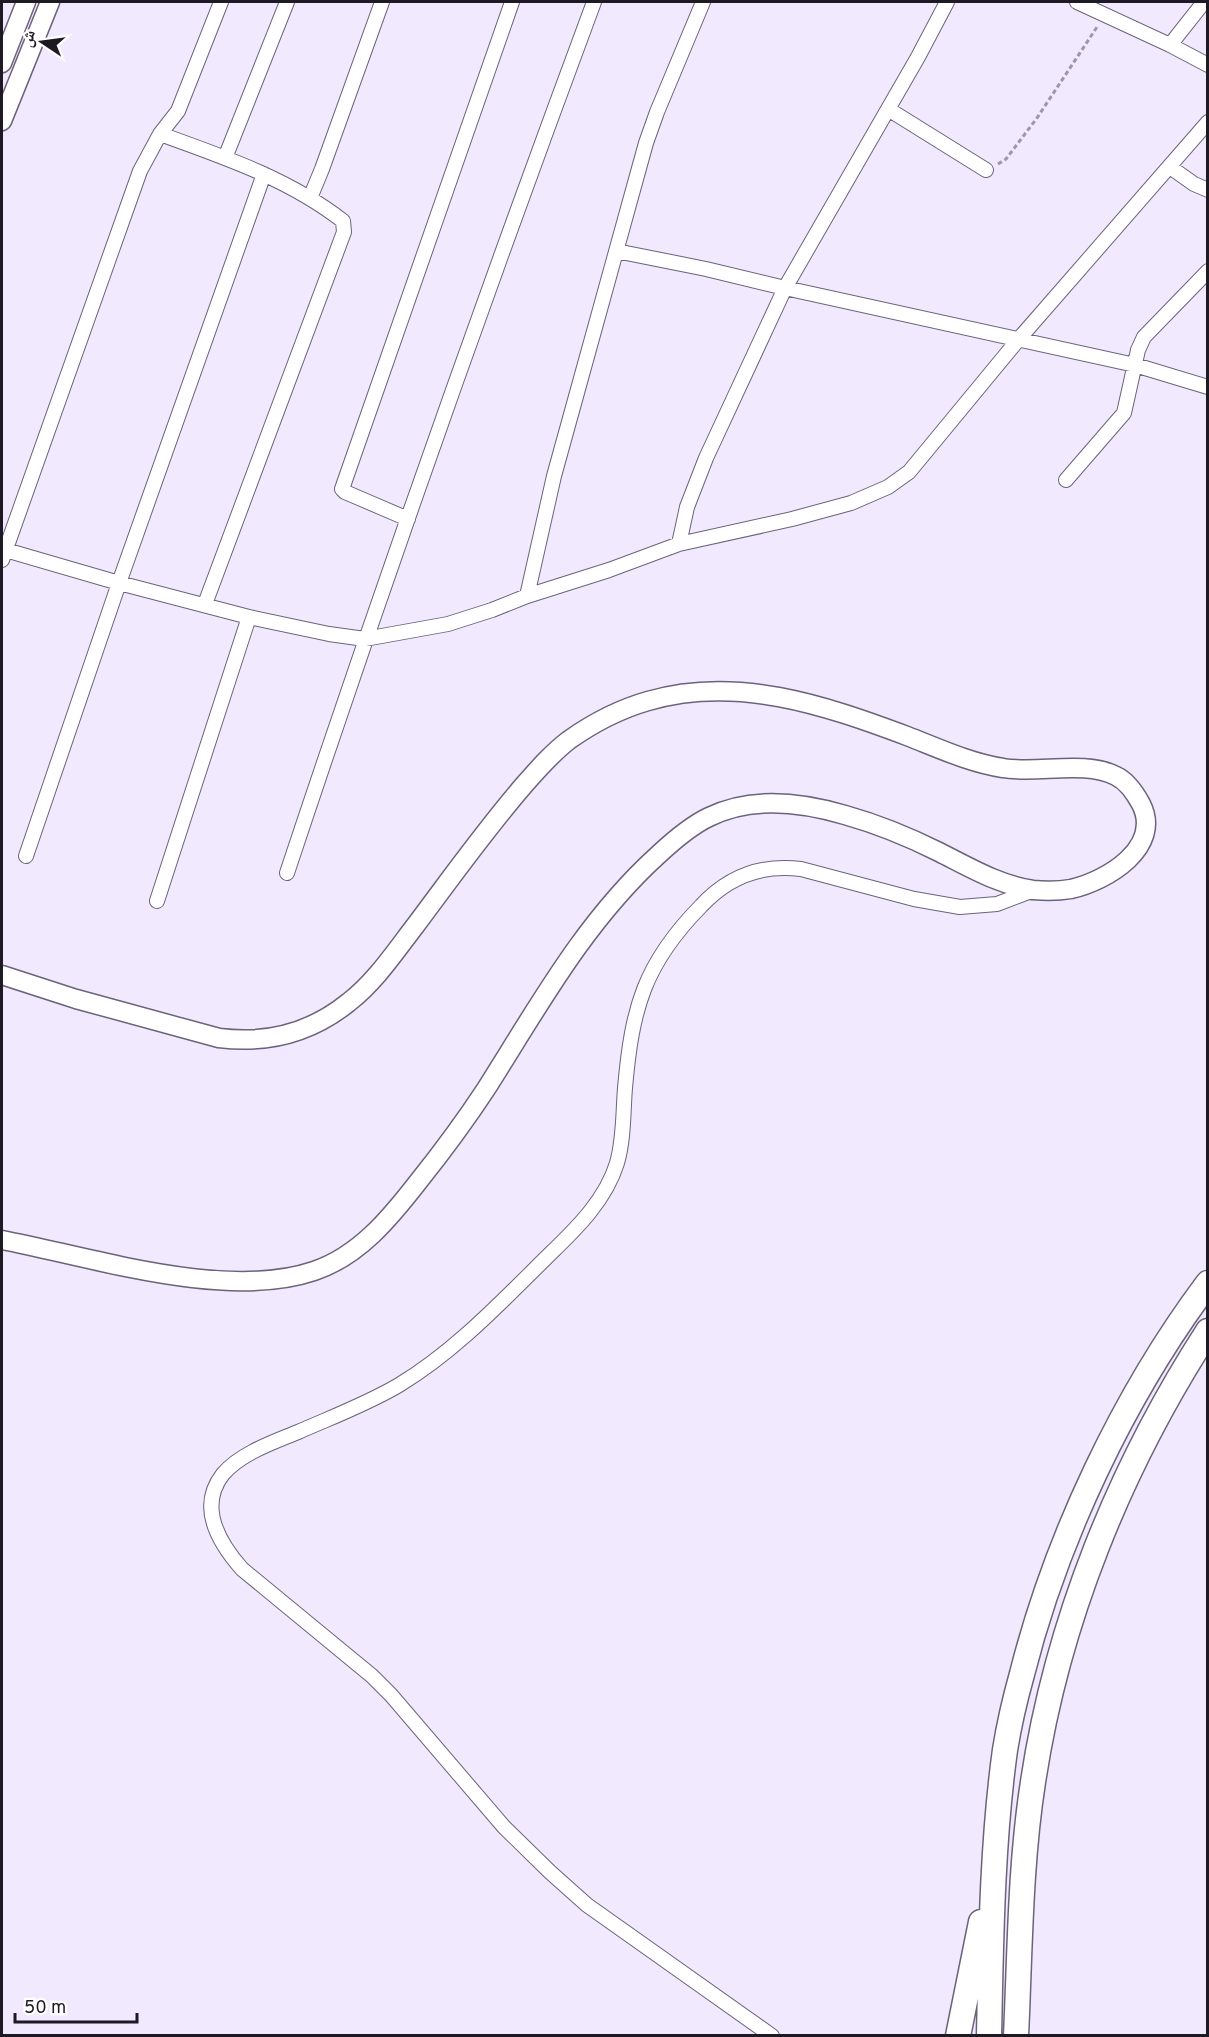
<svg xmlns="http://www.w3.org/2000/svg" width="1209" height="2037" font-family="Overpass,'Noto Naskh Arabic',sans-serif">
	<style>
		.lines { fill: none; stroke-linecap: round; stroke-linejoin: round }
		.street-casing { stroke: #6c637a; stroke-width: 16 }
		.secondary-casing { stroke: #6c637a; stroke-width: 21 }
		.highway-casing { stroke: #6c637a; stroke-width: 27 }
		.path { stroke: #9d97a7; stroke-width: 3; stroke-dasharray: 4.5 3; stroke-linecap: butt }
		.street { stroke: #fff; stroke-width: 14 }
		.secondary { stroke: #fff; stroke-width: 18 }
		.highway { stroke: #fff; stroke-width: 24 }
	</style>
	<rect width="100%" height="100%" fill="#f1e9fe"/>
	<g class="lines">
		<defs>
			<path id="street" d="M1077,2L1170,45L1208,65
				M1170,45L1204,2
				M888,109L986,170
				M160,134C224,157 289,179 343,221L344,232L205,604
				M225,158L287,2
				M1170,167L1194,184L1208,190
				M310,198L322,169L382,2
				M616,251L706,269L785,288L1135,365L1208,387
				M1066,480L1124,413L1138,350L1144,337L1208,271
				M408,519L345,492L342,489L512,2
				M679,544L687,507L706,458L785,288L918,57L947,2
				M2,549L119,583L249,617L329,634L365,639L448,624L492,610L527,596L609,570L679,544L792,519L851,503L888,487L909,472L1018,340L1208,122
				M2,560L140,171L160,134L178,111L221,2
				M527,596L554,476L646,143L657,112L703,2
				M26,856L119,583L264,174
				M287,873C384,581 487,290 594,2
				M157,901L249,617
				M772,2036L587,1905L550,1872L504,1827L391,1695L372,1676L242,1569C219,1543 197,1507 223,1474C241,1453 274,1442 298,1432C332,1417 367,1404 399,1385C456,1351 504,1299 552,1252C578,1227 606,1199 617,1163C624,1139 623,1112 625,1088C632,1008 644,964 701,906C728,877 762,864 801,869L914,899L960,907L997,904L1034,890"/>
			<path id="secondary" d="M2,63L26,2
				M2,121L50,2
				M2,975L76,999L219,1038C267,1044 311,1033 349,1002C375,982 395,952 415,926C451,878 485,830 524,785C538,769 552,753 569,740C593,723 620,709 648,701C736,675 824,705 907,736C938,748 970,763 1003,768C1037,774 1085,760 1116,776C1127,781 1135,793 1141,804C1163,847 1107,881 1071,889C1059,891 1045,891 1033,890C999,885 969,867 939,852C909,837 877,824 845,815C801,802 751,796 709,817C690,826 673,841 658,855C585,921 538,1007 486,1089C465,1121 442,1152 418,1182C390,1218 359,1256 314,1271C226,1301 91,1257 2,1240"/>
			<path id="highway" d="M958,2036L981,1922
				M989,2036C991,1941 992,1844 1005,1750C1009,1725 1015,1699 1022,1674C1056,1539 1124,1395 1208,1283
				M1016,2036C1020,1951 1020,1865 1033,1782C1057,1622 1120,1467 1208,1331"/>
		</defs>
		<use href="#street" class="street-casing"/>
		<use href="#secondary" class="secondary-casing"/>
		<use href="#highway" class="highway-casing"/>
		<path class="path" d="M998,164L1006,159L1037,118L1097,27"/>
		<use href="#street" class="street"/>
		<use href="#secondary" class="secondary"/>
		<use href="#highway" class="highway"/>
	</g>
	<rect width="1209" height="2037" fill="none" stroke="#1d1a23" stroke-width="6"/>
	<g transform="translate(42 42) rotate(283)" stroke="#ffffff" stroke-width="4.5" paint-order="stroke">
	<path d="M0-4.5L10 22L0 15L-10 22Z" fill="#1d1a23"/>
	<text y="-9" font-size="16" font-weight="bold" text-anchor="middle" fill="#1d1a23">ش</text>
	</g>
	<path d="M15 2013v9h122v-9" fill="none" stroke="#1d1a23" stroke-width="3"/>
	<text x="24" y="2013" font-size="18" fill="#1d1a23" stroke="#ffffff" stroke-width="4.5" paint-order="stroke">50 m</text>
</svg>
